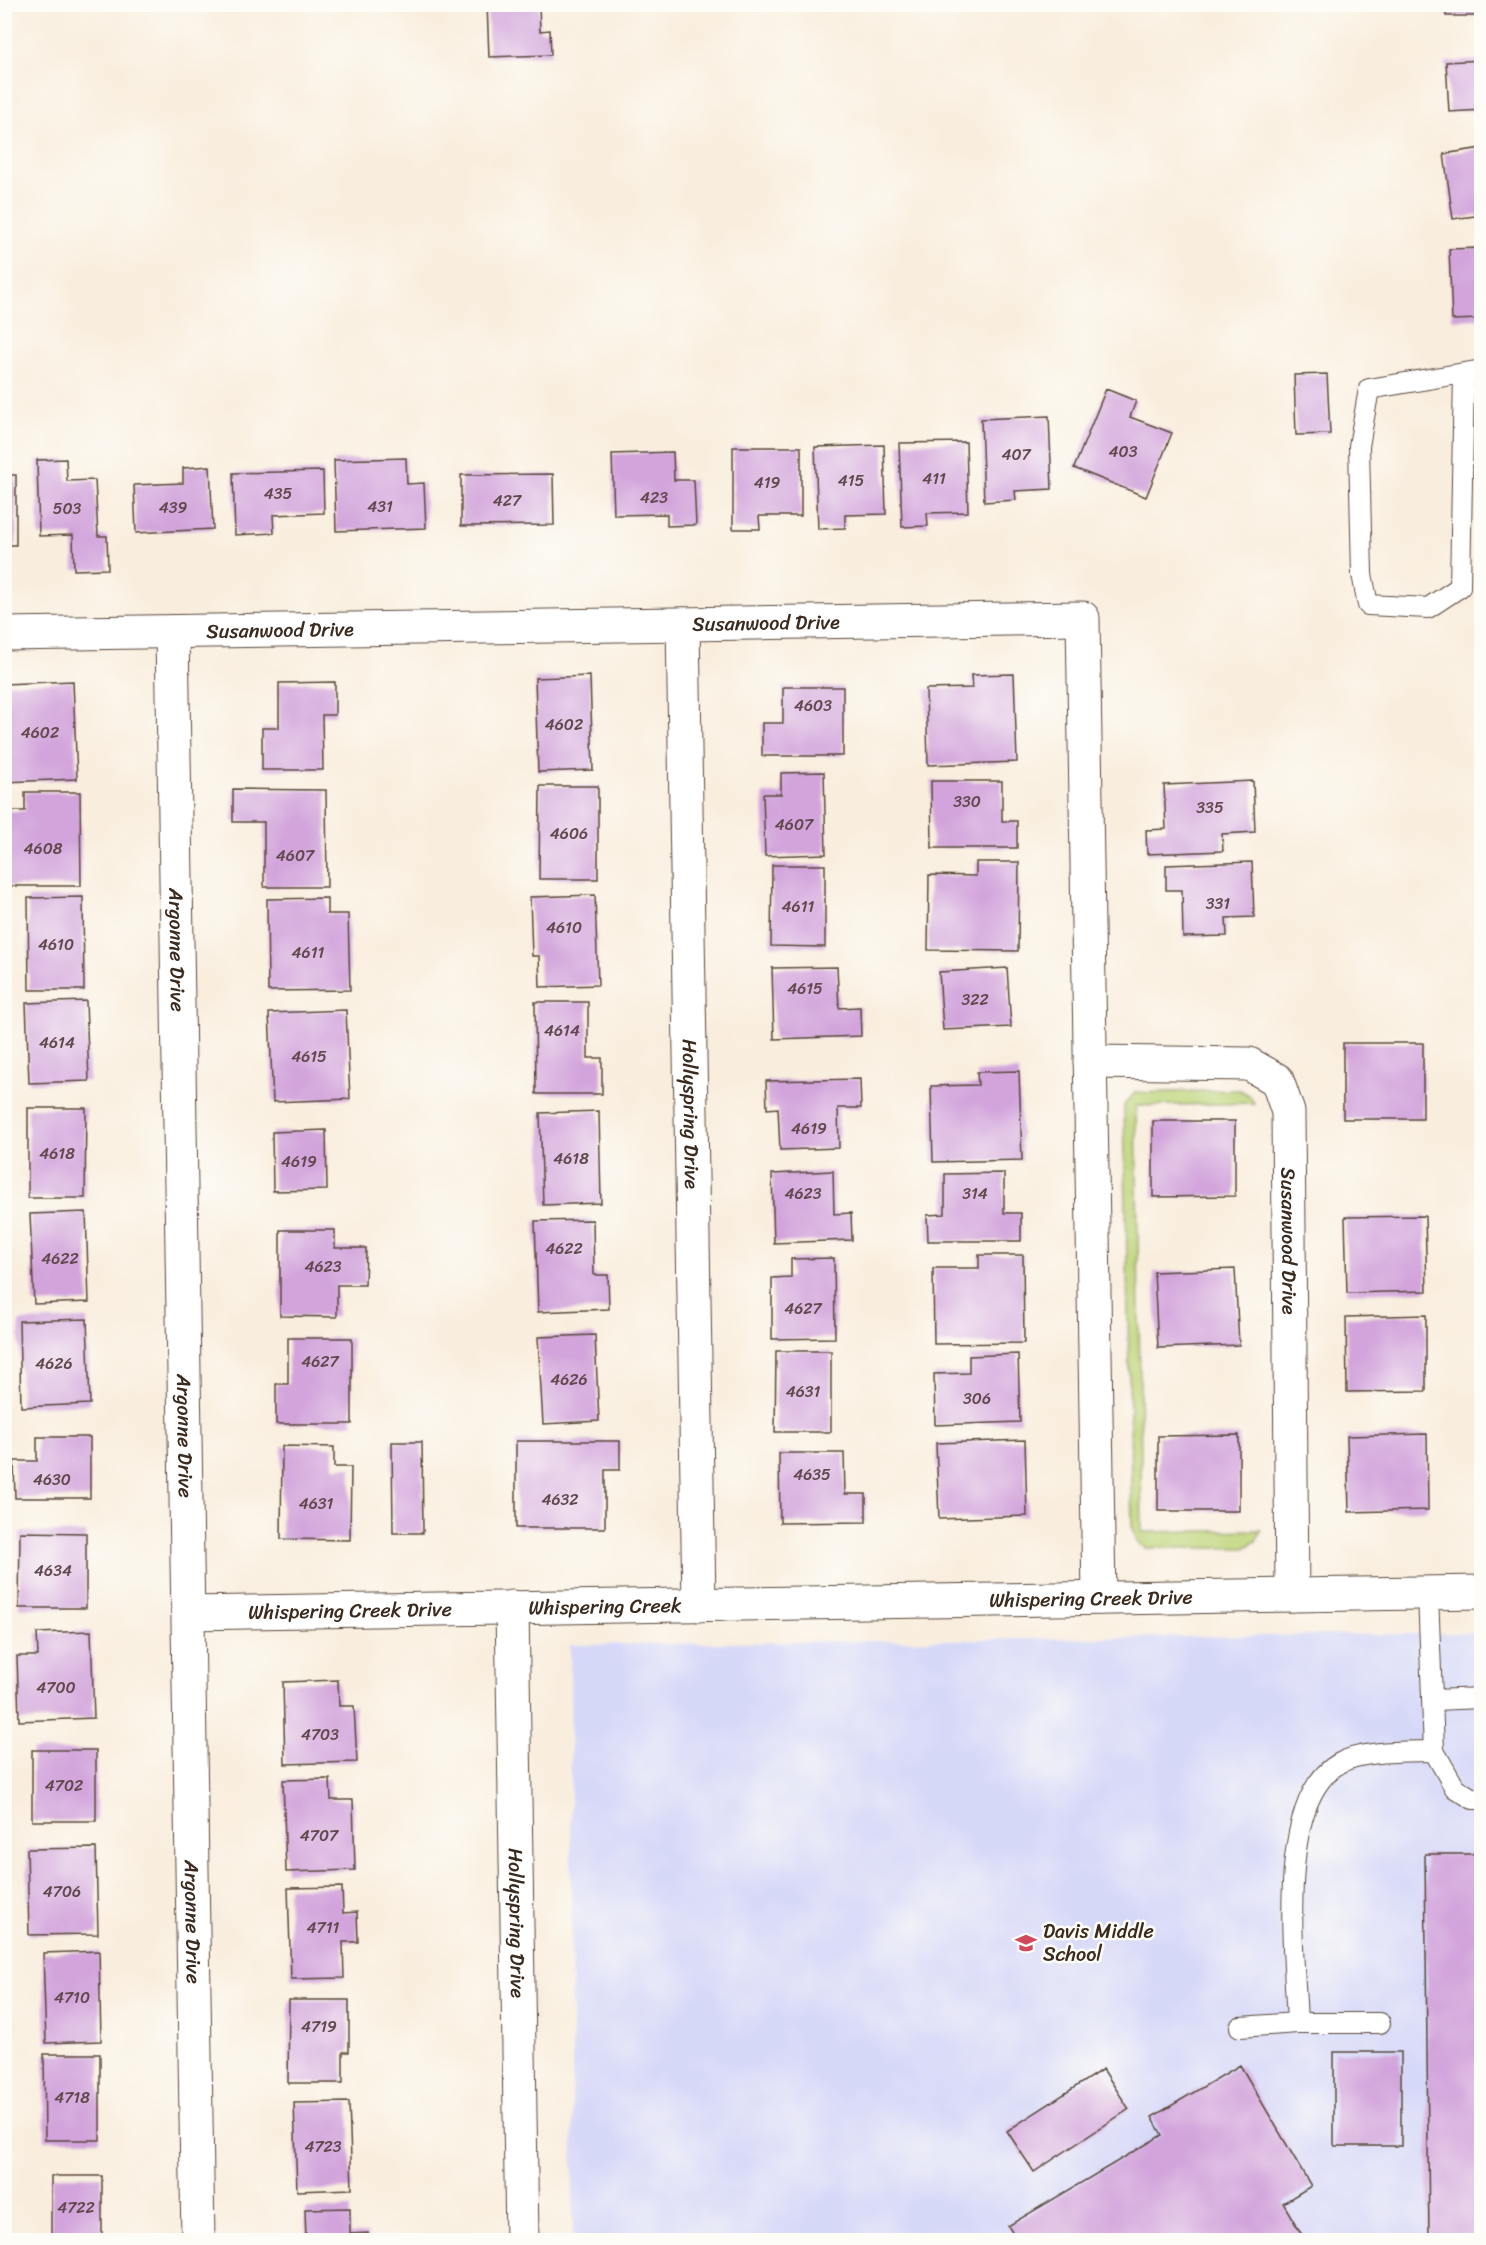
<svg xmlns="http://www.w3.org/2000/svg" width="1486" height="2245" font-family="Sriracha,sans-serif">
	<style>
		.built { fill: #d6d8f8 }
		.green { fill: #bdd478; stroke: #7c7f4b; stroke-width: 1.5 }
		.building { fill: #d2a4db }
		.lines { fill: none; stroke-linecap: round; stroke-linejoin: round }
		.service-casing { stroke: #58473b; stroke-width: 22 }
		.minor-casing { stroke: #58473b; stroke-width: 35 }
		.service { stroke: #fff; stroke-width: 20 }
		.minor { stroke: #fff; stroke-width: 33 }
		.labels { text-anchor: middle; stroke-width: 5; stroke-linejoin: round; paint-order: stroke }
		.number-label { font-size: 16px; fill: #61484d }
		.street-label { font-size: 20px; fill: #3b2a1e; stroke: #fdfcf7 }
		.poi-label { font-size: 20px; fill: #3b2a1e; stroke: #fdfcf7; text-anchor: start }
	</style>
	<rect width="100%" height="100%" fill="#fdfcf7"/>
	<filter id="ink" filterUnits="userSpaceOnUse"><feTurbulence type="fractalNoise" baseFrequency=".0167" numOctaves="2"/><feDisplacementMap in="SourceGraphic" scale="12" xChannelSelector="R" yChannelSelector="G"/><feConvolveMatrix kernelMatrix="1 2 1 2 8 2 1 2 1" color-interpolation-filters="sRGB"/></filter>
	<filter id="wash" filterUnits="userSpaceOnUse"><feTurbulence type="fractalNoise" baseFrequency=".008" numOctaves="4" result="noise"/><feDisplacementMap in="SourceGraphic" scale="24" xChannelSelector="R" yChannelSelector="G"/><feGaussianBlur stdDeviation="1.35" result="paint"/><feColorMatrix in="noise" values="0 0 0 0 0 0 0 0 0 0 0 0 0 0 0 0 0 1.4 0 .05"/><feComposite in="paint" operator="in"/></filter>
	<g filter="url(#wash)">
		<rect width="100%" height="100%" fill="#f9eede"/>
		<path class="built" d="M1481,1633V2240H573L570,1645Z"/>
		<path class="green" d="M1240,1090L1250,1096L1254,1103L1136,1106L1142,1532L1261,1530L1256,1541L1245,1548H1146L1138,1543L1132,1528L1124,1105L1135,1093Z"/>
		<g id="blocks">
			<path class="building" d="M487,4H539L540,31L550,30L551,55L489,57Z
				M1446,4H1482V16H1446Z
				M1482,60V110L1449,112L1446,62Z
				M1482,148V215L1453,219L1444,154Z
				M1482,248V319L1452,320L1449,249Z
				M1327,374L1330,434L1296,435L1294,375Z
				M1106,389L1136,401L1130,417L1172,433L1146,497L1074,468Z
				M1049,416L1052,489L1015,491L1016,500L984,502L981,419Z
				M966,442L968,512L927,513L928,526L902,527L899,443Z
				M884,445L886,514L845,515V528L818,529L815,447Z
				M733,447H801V516H759L760,529H733Z
				M673,452L674,480H694L696,525L667,526V514L614,515L612,454Z
				M406,458L407,484L424,483L426,528L336,531L334,460Z
				M66,459L67,481L95,480L98,536H107L108,569L74,570L73,535L39,536L37,460Z
				M210,466L213,529L136,533L134,485L183,483V468Z
				M323,471L324,513L273,515L274,533L235,535L233,473Z
				M553,474L554,525L461,526V475Z
				M4,475H16V545H4Z
				M1014,674L1017,762L928,765L926,689L972,688L971,675Z
				M590,676L593,770L538,772L535,678Z
				M73,681L77,779L4,782V684Z
				M335,682V715H322L323,770H262V728H279V683Z
				M783,687H843V756H762V723H783Z
				M824,772L826,854L765,856L763,794H781V773Z
				M931,781H1002V821H1017V848H932Z
				M1253,781L1255,832L1222,834L1223,851L1147,854L1146,830L1166,829L1164,785Z
				M540,786H598V879H539Z
				M233,789L326,790L327,887H264V822H233Z
				M25,792H80L81,886H5V811H25Z
				M976,862H1019L1018,951L928,950L929,875L976,876Z
				M1252,862L1254,917L1226,918L1227,936L1183,937L1182,890H1166V865Z
				M772,865H825V947L771,946Z
				M595,895L598,985L540,987L539,956H532L530,897Z
				M83,897L84,990H29L28,898Z
				M327,898V914H348L350,990L268,991L267,899Z
				M837,967L839,1008L860,1007L861,1036L774,1039L772,968Z
				M1007,968L1011,1027L943,1030L939,972Z
				M86,1001L89,1081L29,1083L26,1003Z
				M535,1002H588V1058H602V1094H536Z
				M346,1010L350,1099L273,1102L269,1013Z
				M1343,1043H1423V1119H1343Z
				M1019,1071L1022,1160L933,1162L931,1086L978,1085L977,1072Z
				M860,1079L861,1108H838L839,1148L780,1150L778,1108L767,1109L766,1081Z
				M28,1108H86L85,1198H28Z
				M599,1111L601,1203L543,1205L540,1113Z
				M1153,1121H1235V1196L1153,1197Z
				M326,1130L327,1190L273,1191L272,1132Z
				M833,1171L834,1214L851,1213L852,1240L774,1243L772,1174Z
				M1004,1173V1213H1021V1241H928L927,1215L945,1214V1174Z
				M86,1212L89,1302L34,1304L30,1214Z
				M1425,1216L1427,1291L1347,1293L1345,1217Z
				M593,1220L594,1275H608L609,1309L538,1312L535,1221Z
				M280,1230H335V1248H366L365,1285H337V1317L280,1316Z
				M979,1255H1023L1024,1343L934,1344L933,1268H979Z
				M834,1258L835,1338L772,1339V1278L791,1277V1259Z
				M1235,1269L1239,1345L1158,1348L1154,1272Z
				M1426,1315V1391L1347,1392L1346,1317Z
				M87,1319L90,1404L21,1407L19,1321Z
				M595,1335L599,1421L543,1424L538,1337Z
				M288,1338H352V1424H276V1384H288Z
				M776,1351H831V1432H775Z
				M1018,1354L1020,1422L935,1425L934,1374L969,1373V1356Z
				M1427,1434L1428,1510L1349,1512L1347,1436Z
				M1239,1435V1511H1158V1436Z
				M37,1437H90V1498H15L14,1461H37Z
				M1025,1440L1027,1516L939,1519L936,1443Z
				M516,1441H620V1470H605V1528H516Z
				M392,1442H422L423,1533H393Z
				M282,1446L334,1447V1467H351L350,1540L281,1539Z
				M779,1453H844L845,1494H866V1522L780,1523Z
				M20,1532L86,1533V1608H19Z
				M91,1631L94,1718L19,1721L17,1656H38L37,1633Z
				M338,1680L339,1706H354L357,1762L285,1764L283,1682Z
				M32,1750H96V1821H32Z
				M330,1779L331,1800H353L355,1870L286,1872L283,1780Z
				M96,1848L98,1934L29,1935L27,1849Z
				M1425,1854H1482V2240H1429Z
				M342,1887L343,1913L357,1912L358,1942H343L344,1978L291,1979L288,1888Z
				M99,1951L101,2041L46,2043L43,1953Z
				M289,2000H349V2052H343V2083H288Z
				M1334,2052H1401V2146H1334Z
				M44,2054H100V2140H45Z
				M1240,2065L1311,2186L1283,2203L1305,2240H1017L1008,2226L1162,2135L1152,2117Z
				M1103,2069L1129,2109L1034,2172L1007,2131Z
				M349,2102L352,2189L297,2191L294,2103Z
				M51,2176H102V2237H51Z
				M350,2208V2234L368,2233V2240H306L305,2209Z"/>
		</g>
	</g>
	<g filter="url(#ink)">
		<use href="#blocks" fill-opacity="0" stroke="#58473b" stroke-width="1.5"/>
		<g class="lines">
			<defs>
				<path id="service" d="M1464,374L1460,587L1428,608L1368,605L1362,574L1359,446L1369,389L1482,370
					M1428,1593L1434,1751L1455,1788L1473,1799H1482
					M1434,1700L1482,1698
					M1380,2023H1297C1295,1959 1274,1799 1340,1763C1362,1750 1408,1752 1434,1751
					M1240,2027L1297,2023"/>
				<g id="minor">
					<path id="s1" d="M683,624L699,1605"/>
					<path id="s2" d="M172,632L198,2240"/>
					<path id="s3" d="M4,634L1083,618L1099,1598"/>
					<path id="s4" d="M1090,1062L1249,1064L1277,1080L1288,1112L1292,1595"/>
					<path id="s5" d="M512,1607L522,2240"/>
					<path id="s6" d="M188,1613L1482,1592"/>
				</g>
			</defs>
			<use href="#service" class="service-casing"/>
			<use href="#minor" class="minor-casing"/>
			<use href="#service" class="service"/>
			<use href="#minor" class="minor"/>
		</g>
	</g>
	<defs>
		<symbol id="school-bare" viewBox="-9 -9 18 18"><path d="M0-5L7-2L0 1L-7-2ZM-4 1L0 2.5L4 1V4Q0 6-4 4Z" fill="#d1495b" stroke="#fdfcf7" stroke-width="2.5" paint-order="stroke"/></symbol>
	</defs>
	<g fill-rule="evenodd">
		<use href="#school-bare" x="1011" y="1928" width="30" height="30"/>
	</g>
	<g class="labels">
		<g class="number-label">
			<text x="1123" y="457">403</text>
			<text x="1016" y="460">407</text>
			<text x="934" y="484">411</text>
			<text x="851" y="486">415</text>
			<text x="767" y="488">419</text>
			<text x="278" y="499">435</text>
			<text x="654" y="503">423</text>
			<text x="507" y="506">427</text>
			<text x="380" y="512">431</text>
			<text x="173" y="513">439</text>
			<text x="67" y="514">503</text>
			<text x="813" y="711">4603</text>
			<text x="564" y="730">4602</text>
			<text x="40" y="738">4602</text>
			<text x="967" y="807">330</text>
			<text x="1210" y="813">335</text>
			<text x="794" y="830">4607</text>
			<text x="569" y="839">4606</text>
			<text x="43" y="854">4608</text>
			<text x="295" y="861">4607</text>
			<text x="1218" y="909">331</text>
			<text x="798" y="912">4611</text>
			<text x="564" y="933">4610</text>
			<text x="56" y="950">4610</text>
			<text x="308" y="958">4611</text>
			<text x="805" y="994">4615</text>
			<text x="975" y="1005">322</text>
			<text x="562" y="1036">4614</text>
			<text x="57" y="1048">4614</text>
			<text x="309" y="1062">4615</text>
			<text x="809" y="1134">4619</text>
			<text x="57" y="1159">4618</text>
			<text x="571" y="1164">4618</text>
			<text x="299" y="1167">4619</text>
			<text x="803" y="1199">4623</text>
			<text x="975" y="1199">314</text>
			<text x="564" y="1254">4622</text>
			<text x="60" y="1264">4622</text>
			<text x="323" y="1272">4623</text>
			<text x="803" y="1314">4627</text>
			<text x="320" y="1367">4627</text>
			<text x="54" y="1369">4626</text>
			<text x="569" y="1385">4626</text>
			<text x="803" y="1397">4631</text>
			<text x="977" y="1404">306</text>
			<text x="812" y="1480">4635</text>
			<text x="52" y="1485">4630</text>
			<text x="560" y="1505">4632</text>
			<text x="316" y="1509">4631</text>
			<text x="53" y="1576">4634</text>
			<text x="56" y="1693">4700</text>
			<text x="320" y="1740">4703</text>
			<text x="64" y="1791">4702</text>
			<text x="319" y="1841">4707</text>
			<text x="62" y="1897">4706</text>
			<text x="323" y="1933">4711</text>
			<text x="72" y="2003">4710</text>
			<text x="319" y="2032">4719</text>
			<text x="72" y="2103">4718</text>
			<text x="323" y="2152">4723</text>
			<text x="76" y="2213">4722</text>
		</g>
		<g class="street-label">
			<text dy="7" stroke="none"><textPath href="#s3" startOffset="762">Susanwood Drive</textPath></text>
			<text dy="7" stroke="none"><textPath href="#s3" startOffset="276">Susanwood Drive</textPath></text>
			<text dy="7" stroke="none"><textPath href="#s2" startOffset="318">Argonne Drive</textPath></text>
			<text dy="7" stroke="none"><textPath href="#s1" startOffset="490">Hollyspring Drive</textPath></text>
			<text dy="7" stroke="none"><textPath href="#s4" startOffset="354">Susanwood Drive</textPath></text>
			<text dy="7" stroke="none"><textPath href="#s2" startOffset="804">Argonne Drive</textPath></text>
			<text dy="7" stroke="none"><textPath href="#s6" startOffset="903">Whispering Creek Drive</textPath></text>
			<text dy="7" stroke="none"><textPath href="#s6" startOffset="417">Whispering Creek</textPath></text>
			<text dy="7" stroke="none"><textPath href="#s6" startOffset="162">Whispering Creek Drive</textPath></text>
			<text dy="7" stroke="none"><textPath href="#s2" startOffset="1290">Argonne Drive</textPath></text>
			<text dy="7" stroke="none"><textPath href="#s5" startOffset="316">Hollyspring Drive</textPath></text>
		</g>
		<g class="poi-label">
			<text x="1043" y="1938">Davis Middle<tspan x="1043" dy="23">School</tspan></text>
		</g>
	</g>
	<rect width="1486" height="2245" fill="none" stroke="#fdfcf7" stroke-width="24"/>
</svg>
